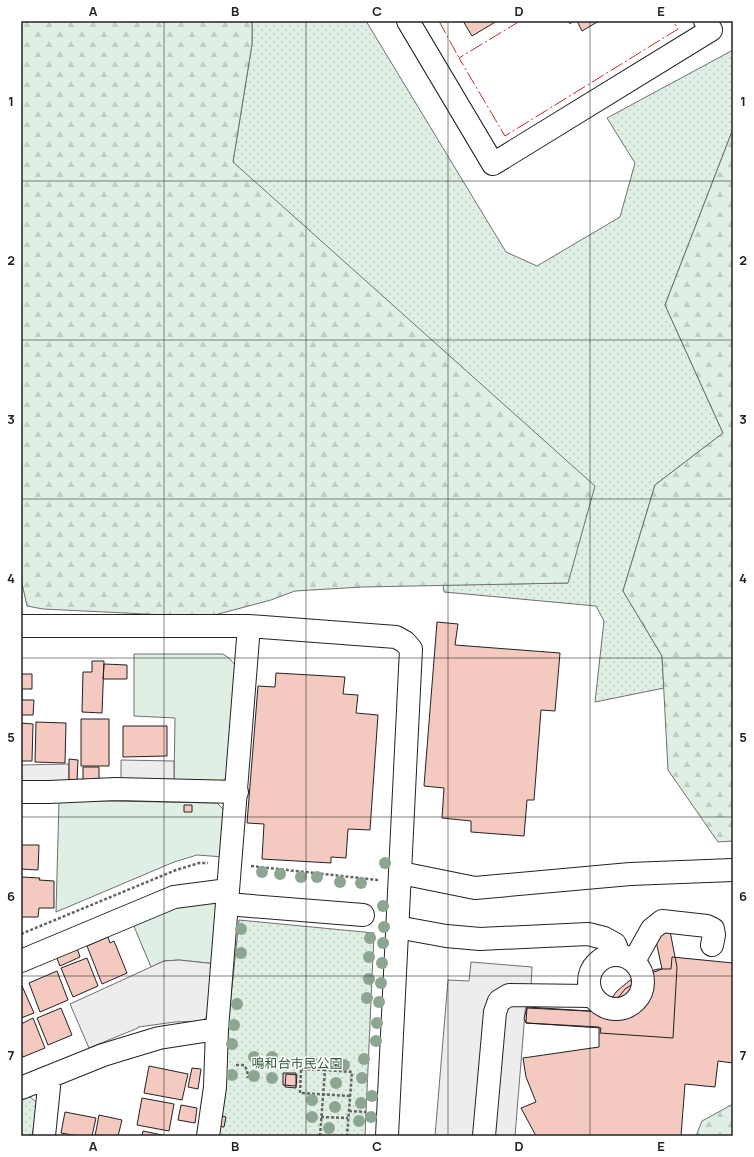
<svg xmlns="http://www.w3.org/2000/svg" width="754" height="1157" font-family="Manrope,'Noto Sans JP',sans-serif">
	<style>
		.grass { fill: url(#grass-dots); stroke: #6f6f6f }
		.forest { fill: url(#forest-firs); stroke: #6f6f6f }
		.garden { fill: #e0efe3; stroke: #6f6f6f }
		.parking { fill: #ededed; stroke: #6f6f6f }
		.building { fill: #f3c9c0; stroke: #222 }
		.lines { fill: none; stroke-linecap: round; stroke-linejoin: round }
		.minor-casing { stroke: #222; stroke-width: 24 }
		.path { stroke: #646464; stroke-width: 2.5; stroke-dasharray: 3 2; stroke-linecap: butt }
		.minor { stroke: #fff; stroke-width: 22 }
		.power { stroke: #c62828; stroke-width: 1; stroke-dasharray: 14 3 2 3; stroke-linecap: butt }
		.tree { fill: #8da692 }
		.grid { fill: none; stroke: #222; stroke-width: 1; stroke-opacity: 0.55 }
		.labels { text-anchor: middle; stroke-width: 3; stroke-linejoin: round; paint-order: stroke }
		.park-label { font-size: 13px; fill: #2f5e38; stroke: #fff }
		.neatline { fill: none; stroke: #222; stroke-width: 1.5 }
		.grid-label { font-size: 13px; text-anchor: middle; font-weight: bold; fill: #222 }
	</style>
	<defs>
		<pattern id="grass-dots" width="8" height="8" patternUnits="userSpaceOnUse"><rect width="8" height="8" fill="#e0efe3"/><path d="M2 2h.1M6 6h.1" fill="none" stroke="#c0cdc2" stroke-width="1.8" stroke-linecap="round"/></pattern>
		<pattern id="forest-firs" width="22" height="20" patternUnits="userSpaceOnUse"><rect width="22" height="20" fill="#e0efe3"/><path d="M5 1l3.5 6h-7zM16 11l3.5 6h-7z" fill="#c0cdc2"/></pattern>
	</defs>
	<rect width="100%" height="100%" fill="#fff"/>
	<path class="grass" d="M252,21H366L506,252L537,266L620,217L635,163L607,118L733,50V129L665,305L723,433L655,485L623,591L662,656L664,688L595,702L604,621L596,606L444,592L443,585L568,583L233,162L252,44Z
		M239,920L374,933L365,1136H214L221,1093Z
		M27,1095L38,1103L32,1136H21V1098Z"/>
	<path class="forest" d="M21,21H252V44L233,162L595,486L568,583L362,587L295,591L271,600L207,617L43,609L27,606L21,579Z
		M733,129V841L718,842L668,770L662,656L623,591L655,485L723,433L665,305Z
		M733,1104V1136H696L702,1121Z"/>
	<path class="garden" d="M134,654H223L229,658L235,665L230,773L220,784L174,783L175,718L134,716Z
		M59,800L217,803L227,813L224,857L197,855L174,862L56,912Z
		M213,896L222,906L217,964L179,960L164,961L151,967L133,924L173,907Z"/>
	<path class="parking" d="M121,760L174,761V783H121Z
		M69,764V782H21V765Z
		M179,960L217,964L212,1012L202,1021L175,1022L138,1027V1028L89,1048L70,1004L164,961Z
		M471,962L532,967L531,988H527L515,1136H435L448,980L469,981Z"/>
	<path class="building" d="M463,21H497L472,36Z
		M577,21H599L582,31Z
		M437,622L458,624L455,645L560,653L555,711L541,710L534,800H527L524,836L471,832V821L442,818L444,788L424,786Z
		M92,661H104L102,713L82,712L83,672H92Z
		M104,664L127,665V679H103Z
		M276,673L345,677L343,694L358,695L356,713L378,715L370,830L348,829L346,858L331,857V863L262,859L264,824L247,823L258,686L275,687Z
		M21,674H32V689H22V700H34L33,715H21Z
		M81,719H109V766H81Z
		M36,722L66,723L65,763L35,762Z
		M21,723L33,724L32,761H21Z
		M123,726H167V756L123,757Z
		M69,759L78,760L77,781H69Z
		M83,767H99V781L83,782Z
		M184,805H192V812H184Z
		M21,845H39L38,870L21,869Z
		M21,877L40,878L39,880L54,881V908H39L38,917H21Z
		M669,926L677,967L673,1038L600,1033L601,1028L526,1023L524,1018L527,1008L607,1012L625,989L649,974L662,969L653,927Z
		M108,937L110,943L114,941L127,973L102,984L87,946Z
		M77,948L80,957L60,966L56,956Z
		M672,957L733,963V1063L718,1061L715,1087L685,1084L681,1136H536L521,1108L536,1102L526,1077L523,1058L599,1047V1027L526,1023L527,1007L604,1012L608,1003L617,991L629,981L643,973L658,969H671Z
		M87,958L98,986L73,997L61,968Z
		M57,971L68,1000L40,1012L29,983Z
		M21,986H22L34,1013L21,1018Z
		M61,1008L72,1035L48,1045L37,1018Z
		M33,1018L45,1048L23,1057L21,1053V1024Z
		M149,1066L188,1074L182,1100L144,1093Z
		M192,1068L201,1069L198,1089L188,1087Z
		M283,1073H296V1086L283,1085Z
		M286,1074L297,1075L296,1088L285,1087Z
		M142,1098L174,1104L169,1131L137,1125Z
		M181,1105L197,1108L195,1123L178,1120Z
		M65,1112L96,1118L92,1136H78L61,1133Z
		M99,1115L122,1120L118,1136H95Z
		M217,1115L226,1117L224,1127L216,1126Z
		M143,1131L167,1136H142Z"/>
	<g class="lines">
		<defs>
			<path id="minor" d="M408,21L493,164L711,30L705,21
				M21,626H249L396,637L405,642L411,649L387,1136
				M21,792H49L116,789L237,792
				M401,873L475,888L630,874L733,870
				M227,904L363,915
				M397,927L446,936L480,939L588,934L604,938L615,944L617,949L616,954
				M589 982a27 27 0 1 1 54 0a27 27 0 1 1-54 0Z
				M21,961L174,897L228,890
				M634,961L652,929L662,921L707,926L713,929L714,935L712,945
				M21,1088L103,1055L159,1038L217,1029
				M44,1136L50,1077
				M208,1136L215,1087L217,1029L249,626
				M484,1136L495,1012L499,1001L509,995L592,996"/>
		</defs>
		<use href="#minor" class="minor-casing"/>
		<path class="path" d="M251,866L378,880
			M21,934L176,870L199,863H208
			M236,1065H244L247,1070L248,1078
			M325,1070L301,1069L300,1093L350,1096
			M349,1111L366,1112
			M321,1117L348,1118
			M320,1136L325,1070L352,1072L347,1136"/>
		<use href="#minor" class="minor"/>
		<path class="power" d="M439,21L459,58
			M520,21L459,58L505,136L678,29L673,21
			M568,21L570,24L574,21"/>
	</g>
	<g class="tree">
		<circle cx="385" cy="863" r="6"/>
		<circle cx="262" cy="872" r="6"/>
		<circle cx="280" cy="874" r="6"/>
		<circle cx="301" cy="877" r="6"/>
		<circle cx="317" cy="877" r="6"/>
		<circle cx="340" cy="882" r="6"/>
		<circle cx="361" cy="883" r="6"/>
		<circle cx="383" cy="906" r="6"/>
		<circle cx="384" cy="927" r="6"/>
		<circle cx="241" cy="929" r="6"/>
		<circle cx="370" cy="938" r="6"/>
		<circle cx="383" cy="943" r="6"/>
		<circle cx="241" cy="953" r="6"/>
		<circle cx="369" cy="957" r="6"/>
		<circle cx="382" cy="963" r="6"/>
		<circle cx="369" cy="979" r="6"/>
		<circle cx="381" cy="983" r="6"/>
		<circle cx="367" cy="998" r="6"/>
		<circle cx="379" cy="1002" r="6"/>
		<circle cx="237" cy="1004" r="6"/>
		<circle cx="377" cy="1023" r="6"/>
		<circle cx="234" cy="1025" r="6"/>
		<circle cx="376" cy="1041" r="6"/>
		<circle cx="232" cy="1044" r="6"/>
		<circle cx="254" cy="1057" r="6"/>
		<circle cx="272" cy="1057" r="6"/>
		<circle cx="364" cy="1059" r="6"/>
		<circle cx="312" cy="1062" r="6"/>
		<circle cx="344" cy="1065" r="6"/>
		<circle cx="232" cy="1075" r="6"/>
		<circle cx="254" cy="1076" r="6"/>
		<circle cx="272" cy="1078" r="6"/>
		<circle cx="362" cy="1078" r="6"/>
		<circle cx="336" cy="1083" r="6"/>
		<circle cx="372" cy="1096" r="6"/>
		<circle cx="312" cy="1100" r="6"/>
		<circle cx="361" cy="1103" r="6"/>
		<circle cx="335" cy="1107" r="6"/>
		<circle cx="312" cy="1117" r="6"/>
		<circle cx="371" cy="1117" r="6"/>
		<circle cx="359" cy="1121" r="6"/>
		<circle cx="329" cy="1128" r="6"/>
	</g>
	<path class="grid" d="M164,21V1136M306,21V1136M448,21V1136M590,21V1136M21,181H733M21,340H733M21,499H733M21,658H733M21,817H733M21,976H733"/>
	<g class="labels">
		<g class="park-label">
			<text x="297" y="1068">鳴和台市民公園</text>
		</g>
	</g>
	<rect width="754" height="1157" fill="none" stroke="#ffffff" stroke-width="44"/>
	<rect x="22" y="22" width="710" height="1113" class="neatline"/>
	<g class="grid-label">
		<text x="93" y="16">A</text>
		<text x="235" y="16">B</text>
		<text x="377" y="16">C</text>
		<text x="519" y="16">D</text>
		<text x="661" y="16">E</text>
		<text x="11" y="106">1</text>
		<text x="743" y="106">1</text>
		<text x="11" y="265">2</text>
		<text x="743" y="265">2</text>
		<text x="11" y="424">3</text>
		<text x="743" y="424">3</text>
		<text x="11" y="583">4</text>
		<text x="743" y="583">4</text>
		<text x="11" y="742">5</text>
		<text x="743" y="742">5</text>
		<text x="11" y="901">6</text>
		<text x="743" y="901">6</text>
		<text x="11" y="1060">7</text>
		<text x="743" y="1060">7</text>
		<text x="93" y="1151">A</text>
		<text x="235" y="1151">B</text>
		<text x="377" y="1151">C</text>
		<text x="519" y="1151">D</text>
		<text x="661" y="1151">E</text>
	</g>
</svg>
